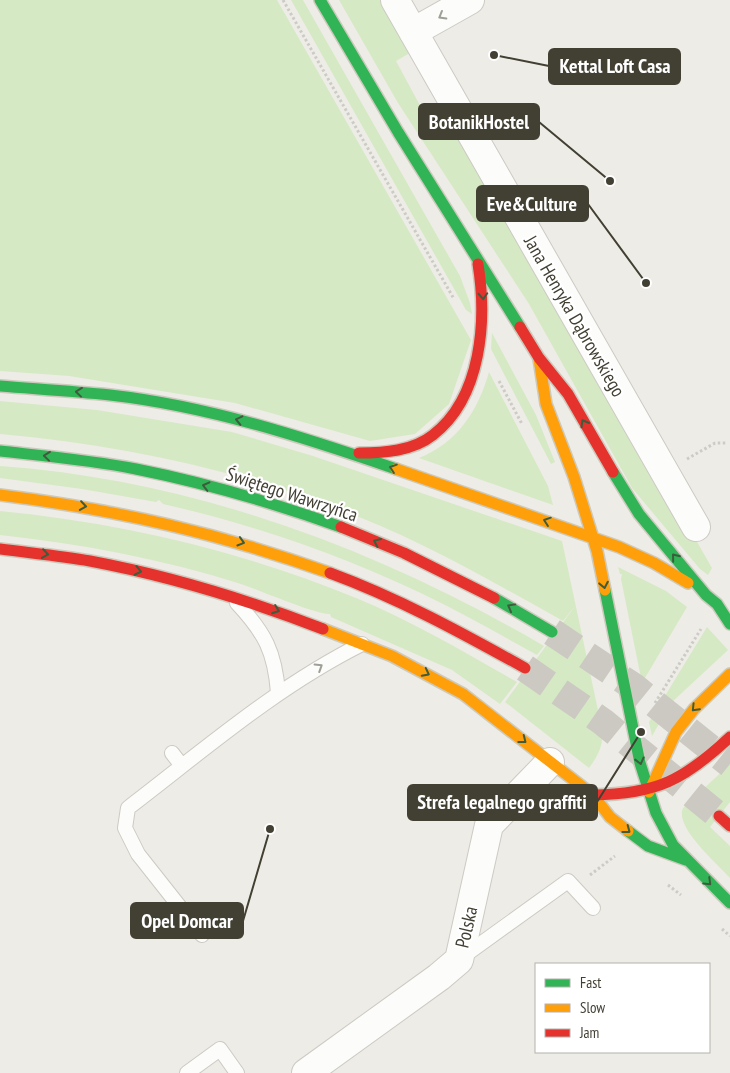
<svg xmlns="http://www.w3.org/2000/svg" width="730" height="1073" font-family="'PT Sans Narrow',sans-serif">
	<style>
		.green { fill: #d6e9c5 }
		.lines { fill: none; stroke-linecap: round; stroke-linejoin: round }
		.secondary-tunnel { stroke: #ccc9c2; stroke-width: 28; stroke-dasharray: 28 14; stroke-linecap: butt }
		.lane-casing { stroke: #cccac3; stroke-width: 16 }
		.street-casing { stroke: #cccac3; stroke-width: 30 }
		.fast-casing { stroke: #cdcabd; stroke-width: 14 }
		.slow-casing { stroke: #cdcabd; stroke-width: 14 }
		.jam-casing { stroke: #cdcabd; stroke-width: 14 }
		.path { stroke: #cccbc5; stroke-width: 3; stroke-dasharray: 2.5 2.5; stroke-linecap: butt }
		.lane { stroke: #fcfcfb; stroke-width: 14 }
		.street { stroke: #fcfcfb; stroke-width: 28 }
		.fast { stroke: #30b455; stroke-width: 11 }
		.slow { stroke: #ff9f0a; stroke-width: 11 }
		.jam { stroke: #e5322d; stroke-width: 11 }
		.oneway { stroke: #9f9e97 }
		.oneway2 { stroke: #3e5c3c }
		.labels { text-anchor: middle; stroke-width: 4.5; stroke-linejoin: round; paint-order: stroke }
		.street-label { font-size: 19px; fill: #423f33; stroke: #fff }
		.leader { fill: none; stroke: #423f33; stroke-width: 2 }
		.callout-dot { fill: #423f33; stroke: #fff; stroke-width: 2 }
		.callout { fill: #423f33; stroke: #423f33; stroke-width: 2 }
		.callout-label { font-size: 20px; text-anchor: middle; font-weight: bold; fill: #fff }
	</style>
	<rect width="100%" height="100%" fill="#eeece6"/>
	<path class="green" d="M0,0H277L471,340L449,404L415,434L370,441L235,403L69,376L0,371Z
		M291,0H303L460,276L470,303L472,314L466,310Z
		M339,0H387L415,50L396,61L436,135L457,123L712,568L708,575L700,569L632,488L529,304L398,103Z
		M492,333L536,415L555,462L551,464L491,349Z
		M489,372L548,486L553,505L419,458C457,443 478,411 489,372Z
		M0,401L97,410L232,432L313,456L562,541L602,729C604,745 598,756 589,768L505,702L575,606L563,621C486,578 408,533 325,504C220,466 111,444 0,434Z
		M0,466C194,480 378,549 544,646L537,655C506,638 475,620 443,604C355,560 260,526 163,504L159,500L156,502L82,489L0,478Z
		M0,511C122,523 242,551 356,598C412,621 464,652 517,682L500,704L452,670L331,617L330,614C320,616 256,589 241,584C162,559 82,544 0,535Z
		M618,567L666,591L687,607L642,683L621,579L622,574H620Z
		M707,627L728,650L671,703L652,736L649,722Z
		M730,764V802L710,827L730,846V878C718,864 674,827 683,808Z"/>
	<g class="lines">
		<path class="secondary-tunnel" d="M552,632L634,687L730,764
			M525,668L603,722L719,816"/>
		<defs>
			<path id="lane" d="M237,603C265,633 275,652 278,693
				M172,753L182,766
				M202,935L138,854L125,828L128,808C204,750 276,687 362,644
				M461,958L568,881L593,908
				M187,1073L220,1049L237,1073"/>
			<path id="street" d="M395,0L696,527
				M413,32L470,0
				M306,1073L439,977L459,960L489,825L550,762"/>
			<path id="fast" d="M320,0L398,132L520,327
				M0,386C37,389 73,391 110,395C208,406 303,437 396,469
				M0,451C45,456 91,460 136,469C206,483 274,503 341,527
				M613,472L639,514L706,595L717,604L730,624
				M605,590L640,763L656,813L673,845L730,903
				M494,598L552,632
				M628,831L648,846L686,860"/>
			<path id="slow" d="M539,359L546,404L574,477L597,551L605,590
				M396,469L619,547L654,563L688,583
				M0,495C118,510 218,533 330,573
				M323,629L392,656L463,694L593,795L610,817L628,831
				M649,792L676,732L694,709L730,674"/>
			<path id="jam" d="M520,327L539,358L568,394L613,472
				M359,453C384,453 413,451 433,435C482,397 487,320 478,264
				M341,527L404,553L494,598
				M0,549C30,553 61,556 90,561C170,576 248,600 323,629
				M330,573C398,598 462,633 525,668
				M593,795C657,794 684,780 730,737
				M719,816L730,826"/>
		</defs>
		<use href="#lane" class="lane-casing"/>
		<use href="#street" class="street-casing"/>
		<use href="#fast" class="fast-casing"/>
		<use href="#slow" class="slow-casing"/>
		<use href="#jam" class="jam-casing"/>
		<path class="path" d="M283,0L454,299
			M499,381L522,424
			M687,459L715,443H727
			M655,703L701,629
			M590,875L615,856
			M668,885L681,895
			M722,929L730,936"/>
		<use href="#lane" class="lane"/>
		<use href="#street" class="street"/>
		<use href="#fast" class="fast"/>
		<use href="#slow" class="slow"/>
		<use href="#jam" class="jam"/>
	</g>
	<defs><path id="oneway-chevron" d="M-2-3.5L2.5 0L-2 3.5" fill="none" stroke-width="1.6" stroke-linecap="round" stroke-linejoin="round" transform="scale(1.25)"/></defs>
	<g class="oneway">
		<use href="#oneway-chevron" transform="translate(442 16) rotate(150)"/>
		<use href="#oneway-chevron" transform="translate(319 667) rotate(-32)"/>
	</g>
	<g class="oneway2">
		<use href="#oneway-chevron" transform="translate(483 296) rotate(87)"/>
		<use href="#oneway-chevron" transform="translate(79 392) rotate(-174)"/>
		<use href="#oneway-chevron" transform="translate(239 420) rotate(-167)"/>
		<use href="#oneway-chevron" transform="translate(584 423) rotate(-120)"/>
		<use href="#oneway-chevron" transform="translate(47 456) rotate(-174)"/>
		<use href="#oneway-chevron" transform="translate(393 468) rotate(-161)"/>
		<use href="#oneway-chevron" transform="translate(206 486) rotate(-166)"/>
		<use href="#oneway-chevron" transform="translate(83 506) rotate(8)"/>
		<use href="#oneway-chevron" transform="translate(547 521) rotate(-161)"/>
		<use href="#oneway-chevron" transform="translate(241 542) rotate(17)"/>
		<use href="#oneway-chevron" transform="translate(377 542) rotate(-156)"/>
		<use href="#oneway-chevron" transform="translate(45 554) rotate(8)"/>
		<use href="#oneway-chevron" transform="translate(675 557) rotate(-129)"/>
		<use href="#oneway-chevron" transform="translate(138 571) rotate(12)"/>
		<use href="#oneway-chevron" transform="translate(604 585) rotate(79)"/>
		<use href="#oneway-chevron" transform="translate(511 607) rotate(-151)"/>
		<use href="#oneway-chevron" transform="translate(276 610) rotate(20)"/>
		<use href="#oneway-chevron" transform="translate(426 673) rotate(27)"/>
		<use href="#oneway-chevron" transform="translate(695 708) rotate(134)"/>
		<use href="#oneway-chevron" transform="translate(523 740) rotate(38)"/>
		<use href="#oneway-chevron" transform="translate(640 761) rotate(76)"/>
		<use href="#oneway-chevron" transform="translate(627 830) rotate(37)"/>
		<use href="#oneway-chevron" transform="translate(708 882) rotate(44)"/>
	</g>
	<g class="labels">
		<g class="street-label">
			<text transform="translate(575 316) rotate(60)" y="7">Jana Henryka Dąbrowskiego</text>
			<text transform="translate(292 494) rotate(18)" y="7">Świętego Wawrzyńca</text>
			<text transform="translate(466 927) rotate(-77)" y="7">Polska</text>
		</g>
	</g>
	<path class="leader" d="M494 55L549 66M610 181L539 122M646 283L588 204M641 732L597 802M270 829L243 921"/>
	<g class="callout-dot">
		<circle cx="494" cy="55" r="5"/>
		<circle cx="610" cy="181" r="5"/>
		<circle cx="646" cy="283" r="5"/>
		<circle cx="641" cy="732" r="5"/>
		<circle cx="270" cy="829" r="5"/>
	</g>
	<g class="callout">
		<rect x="549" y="49" width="131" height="35" rx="5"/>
		<rect x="419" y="104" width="120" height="35" rx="5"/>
		<rect x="477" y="186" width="111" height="35" rx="5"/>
		<rect x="408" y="785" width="189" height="35" rx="5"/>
		<rect x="131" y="903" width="112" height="35" rx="5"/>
	</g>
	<g class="callout-label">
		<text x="615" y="73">Kettal Loft Casa</text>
		<text x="479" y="129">BotanikHostel</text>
		<text x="532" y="211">Eve&amp;Culture</text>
		<text x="502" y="809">Strefa legalnego graffiti</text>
		<text x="187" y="928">Opel Domcar</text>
	</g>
	<rect x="535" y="963" width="175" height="90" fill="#ffffff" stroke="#b3b2ad"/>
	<rect x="545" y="979" width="25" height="8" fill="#30b455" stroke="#b3b2ad"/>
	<text x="580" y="988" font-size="15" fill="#423f33">Fast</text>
	<rect x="545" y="1004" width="25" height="8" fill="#ff9f0a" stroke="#b3b2ad"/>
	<text x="580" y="1013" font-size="15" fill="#423f33">Slow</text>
	<rect x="545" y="1029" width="25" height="8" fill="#e5322d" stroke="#b3b2ad"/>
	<text x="580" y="1038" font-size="15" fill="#423f33">Jam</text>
</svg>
